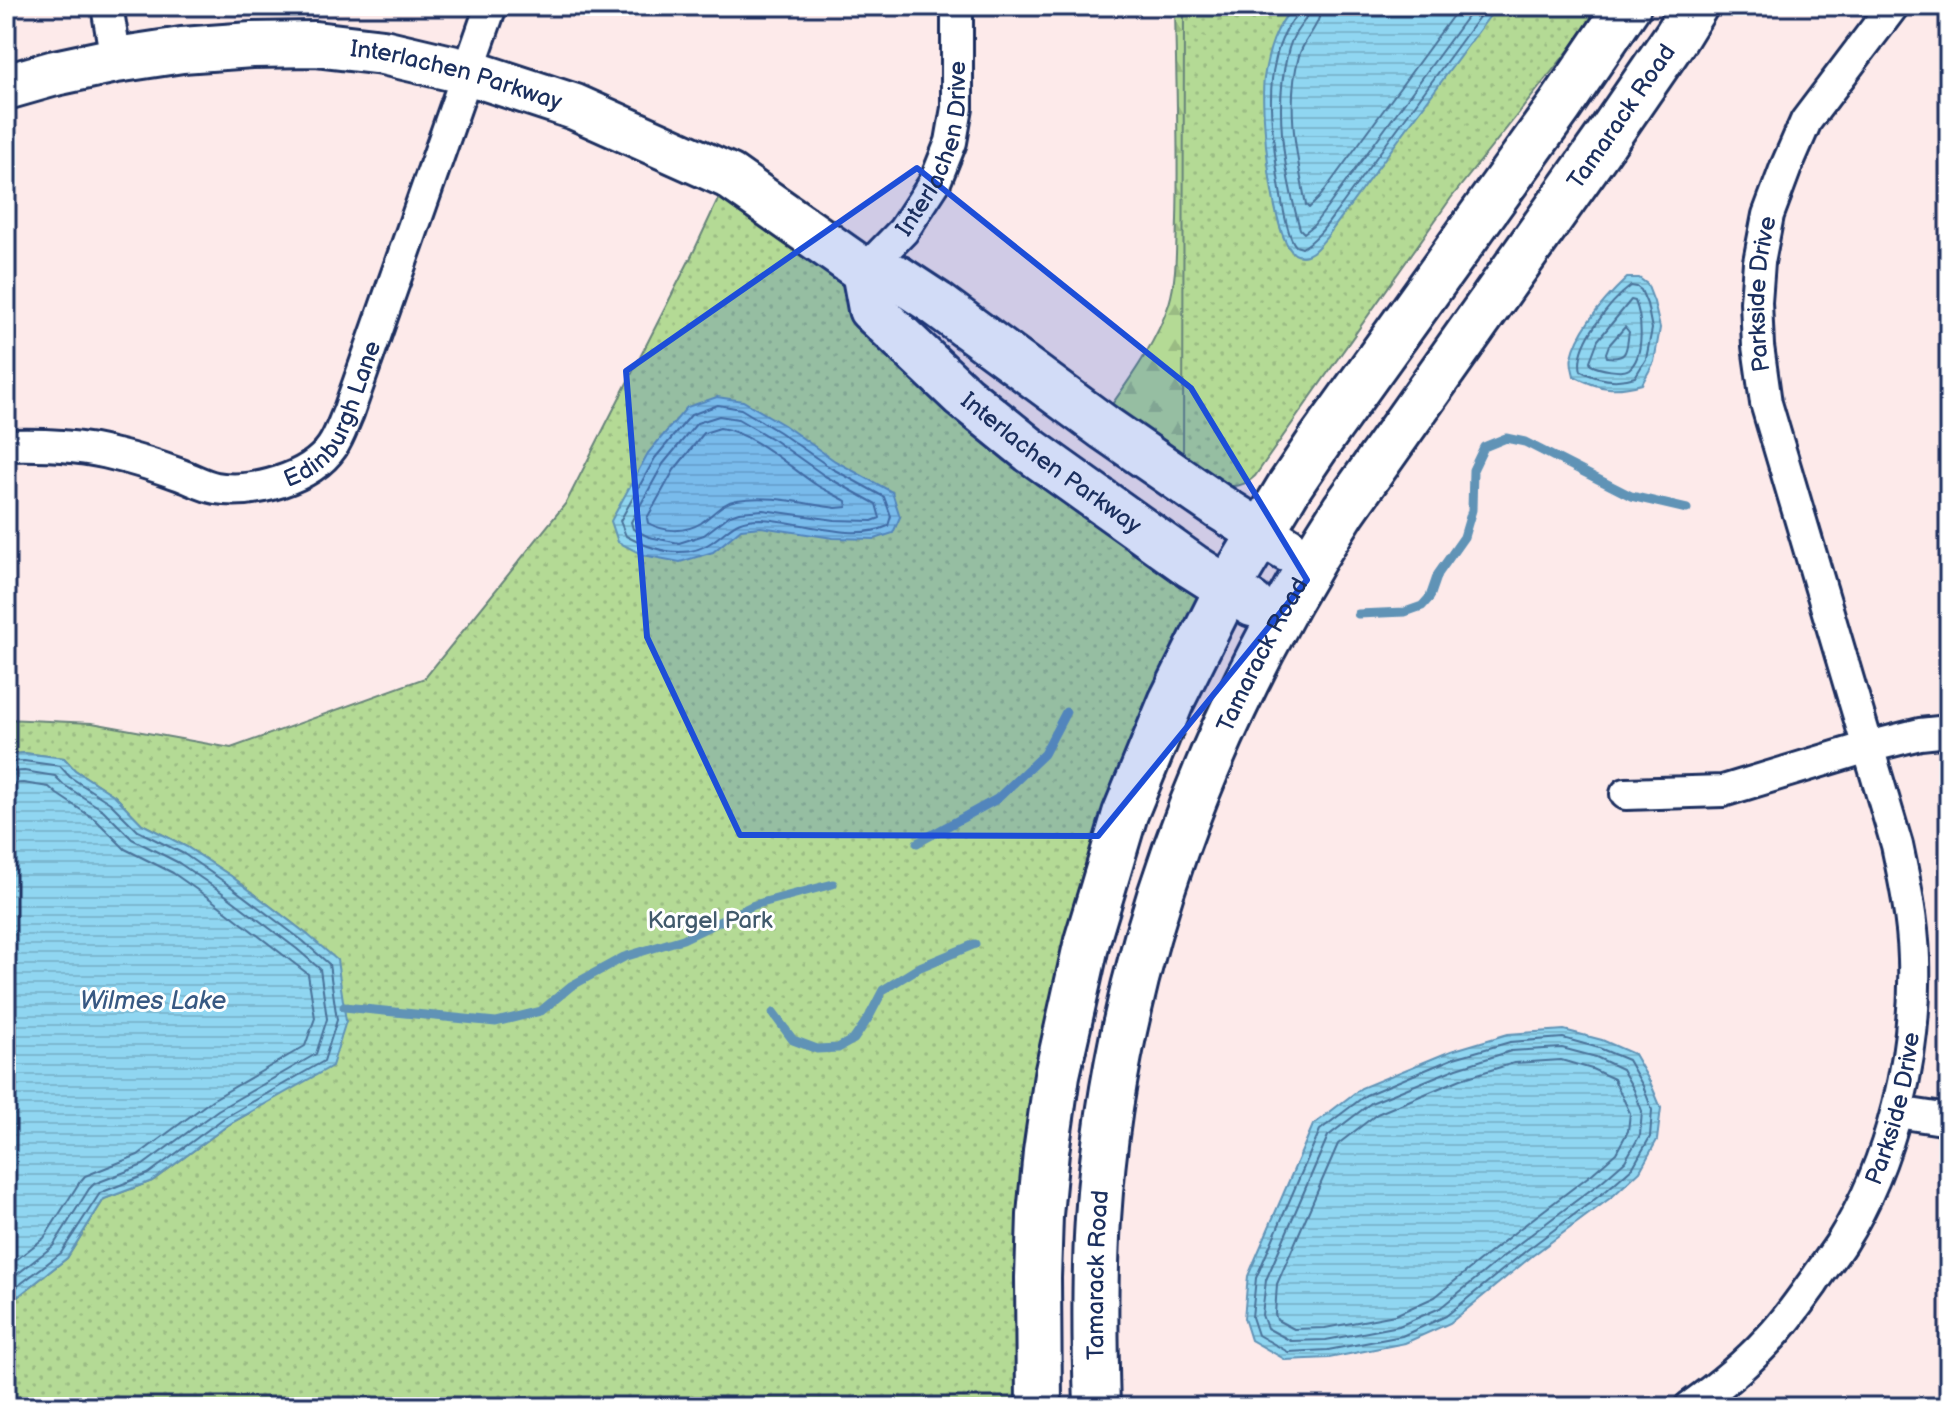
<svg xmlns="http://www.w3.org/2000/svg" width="1955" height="1413" font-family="'Balsamiq Sans',sans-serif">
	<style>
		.forest { fill: url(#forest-firs); stroke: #68847a; stroke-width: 2 }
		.park { fill: url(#park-dots); stroke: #68847a; stroke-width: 2 }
		.water { fill: url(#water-rules); stroke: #6193b6; stroke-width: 2 }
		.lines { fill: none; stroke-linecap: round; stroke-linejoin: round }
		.shore { stroke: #4a7299; stroke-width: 2 }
		.stream { stroke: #6193b6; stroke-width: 9 }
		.street-casing { stroke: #1b2f5e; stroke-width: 36 }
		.secondary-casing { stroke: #1b2f5e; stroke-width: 50 }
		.street { stroke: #fff; stroke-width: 30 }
		.secondary { stroke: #fff; stroke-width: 44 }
		.marked { fill: #1d4ed8; fill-opacity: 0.2; stroke: #1d4ed8; stroke-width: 6; stroke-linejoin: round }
		.labels { text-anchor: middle; stroke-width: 6; stroke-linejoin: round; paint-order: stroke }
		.street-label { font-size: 24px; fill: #1b2f5e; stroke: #fff }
		.park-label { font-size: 24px; fill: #415a6c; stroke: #fff }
		.water-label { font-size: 26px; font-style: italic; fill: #385983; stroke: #fff }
	</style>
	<defs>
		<pattern id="forest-firs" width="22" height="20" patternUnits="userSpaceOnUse" patternTransform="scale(2)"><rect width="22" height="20" fill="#b4da95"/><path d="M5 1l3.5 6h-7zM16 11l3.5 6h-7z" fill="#9abb83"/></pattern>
		<pattern id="park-dots" width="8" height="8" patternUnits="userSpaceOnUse" patternTransform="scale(2)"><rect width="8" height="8" fill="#b4da95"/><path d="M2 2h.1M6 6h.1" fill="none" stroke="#9abb83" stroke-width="1.8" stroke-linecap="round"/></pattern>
		<pattern id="water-rules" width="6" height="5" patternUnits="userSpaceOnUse" patternTransform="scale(2)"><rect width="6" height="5" fill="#90d6f1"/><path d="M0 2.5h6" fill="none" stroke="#7cb8d1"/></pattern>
	</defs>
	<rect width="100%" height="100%" fill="#fdeaea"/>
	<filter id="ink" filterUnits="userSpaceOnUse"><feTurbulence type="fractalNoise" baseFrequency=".0125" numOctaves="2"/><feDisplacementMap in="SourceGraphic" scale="16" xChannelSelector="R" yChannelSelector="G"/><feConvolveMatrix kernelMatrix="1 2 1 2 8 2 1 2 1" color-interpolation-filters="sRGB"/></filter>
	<g filter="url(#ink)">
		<path class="forest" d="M1175,6H1248L1187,468L1108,410C1131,377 1156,343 1169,304C1177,278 1176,247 1177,220C1179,148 1176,77 1175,6Z"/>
		<path class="park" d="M1184,6H1604L1451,198L1255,476C1232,499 1207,477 1183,465Z
			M729,176L864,271L871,309L1228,588L1087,941L1039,1407H6V1306L67,1258L104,1199L152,1181L228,1125L251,1112L308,935L231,876L187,847L142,824L115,796L75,770L64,758L24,753L6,755V719L92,723L231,748L425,678L566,503L694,251Z"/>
		<path class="water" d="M1294,6H1497L1326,238C1319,246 1309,260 1297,255C1271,246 1260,105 1264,78C1268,51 1275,27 1294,6Z
			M1627,278H1639L1647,284L1654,302L1660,328L1654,362L1642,384C1614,392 1599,389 1574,376C1573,370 1570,363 1572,357C1578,329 1606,298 1627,278Z
			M717,397L743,401L784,425L835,461L892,492L900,517L893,533L875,539L833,538L761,527L741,529L713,552L680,562L643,555L618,542L611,521L648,453L687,407Z
			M24,753L64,758L75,770L115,796L142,824L187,847L231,876L308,935L337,960L346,1021L332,1066L228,1125L152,1181L104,1199L67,1258L6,1306V755Z
			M1564,1030L1602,1040L1634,1054L1650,1082L1661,1108L1657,1140L1640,1171L1613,1196L1532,1256L1450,1323L1405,1343L1329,1358L1286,1360L1251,1340L1244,1318L1248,1276L1313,1125L1361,1088L1451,1051L1508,1034Z"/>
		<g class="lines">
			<path class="shore" d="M1299,6C1298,16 1289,23 1285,33C1280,42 1277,52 1275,62C1272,74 1271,87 1271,99C1270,121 1282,234 1296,246C1298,247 1300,247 1302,248C1317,240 1327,224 1337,211L1487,6
				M1309,6C1309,16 1305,20 1299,28C1293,36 1289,46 1287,56C1273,111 1285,175 1300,229L1304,233L1313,226L1329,205L1475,6
				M1321,6C1321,26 1304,38 1299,56C1285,105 1297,157 1306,205L1309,208L1319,198L1460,6
				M1631,286L1637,287L1641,290L1647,304L1652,329L1646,359L1635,377C1617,383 1598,380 1581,371C1574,345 1611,301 1631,286Z
				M1631,300L1635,301C1642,317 1645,356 1629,369C1622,374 1599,369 1591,365L1590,361L1598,340Z
				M1625,327L1629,332C1626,349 1629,360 1607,357L1606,353L1609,345Z
				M718,405L741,409L779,432L831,468L884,497L891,516L888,526C851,543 799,520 760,519C734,519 731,529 712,542C685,561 652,550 626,536L620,521L655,458L691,415Z
				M719,416L738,419L774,440L825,476L876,504L880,518L872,521L835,520L763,510L739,512L730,515L704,535L679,543L649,537L633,529L631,522L663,464L697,423Z
				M720,428C754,433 789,467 818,486C827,491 837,496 846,501L847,507L836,508C804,504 770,494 737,500C722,502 713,515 701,523C685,533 664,532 648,523L647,518L674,470L704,433Z
				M6,762L24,761L60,766L70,777L110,803L138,831L184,854L226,883L303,941L329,964L337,1020L324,1061L224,1118L148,1174L100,1193L61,1253L6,1295
				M6,772L24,771L55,776L64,785L103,810L132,839L179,863L220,891L297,949L320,969L327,1019L316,1054L218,1110L143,1165L94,1184L89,1189L53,1246L6,1283
				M6,784L23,783L49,787L57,794L96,820L125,849L173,873L213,901L308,974L315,1018L305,1046L212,1100L138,1155L85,1176L79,1183L44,1238L6,1268
				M1563,1038L1599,1048L1628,1060L1643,1086L1652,1110L1650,1137L1633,1167L1607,1190L1527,1250L1446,1316L1402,1336L1328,1350L1288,1352L1258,1335L1252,1317L1256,1278L1320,1130L1366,1095L1454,1058L1510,1042Z
				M1562,1048L1596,1057L1622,1069L1634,1090L1642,1111L1640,1135L1625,1161L1601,1182L1521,1242L1440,1308L1399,1326L1326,1340L1291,1341L1267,1328L1262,1315L1266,1280L1328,1136L1371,1103L1457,1068L1511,1051Z
				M1561,1060L1592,1069L1614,1079L1630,1113L1628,1131L1616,1153L1593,1173L1514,1233L1435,1297L1395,1315L1325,1328L1294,1329L1277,1320L1275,1314L1277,1284L1338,1144L1377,1114L1461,1079L1514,1063Z"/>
			<path class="stream" d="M1358,614L1405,612L1422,606L1430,597L1438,574L1464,537L1472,510L1473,470L1484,447L1506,438L1525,442L1631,496L1687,509
				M917,843L997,799L1044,754L1066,712
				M344,1007L496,1022L541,1011L571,986L624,957L683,939L754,905L833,884
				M773,1013L793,1040L817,1049L838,1048L854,1039L869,1017L883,990L920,967L975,944"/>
			<defs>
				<g id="street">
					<path d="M107,6L116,60"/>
					<path id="s1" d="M864,271L903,231L935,182L951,142L957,108V6"/>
					<path id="s2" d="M6,445C43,444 80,445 116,455C138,460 159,467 181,475C192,479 204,486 216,488C253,494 310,479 332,447C339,437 343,424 348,413L491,6"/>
					<path d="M1626,794L1723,791L1868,747L1920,734L1949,731"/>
					<path d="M1897,1112L1949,1120"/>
					<path id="s3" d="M1690,1407C1718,1387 1745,1365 1768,1340C1785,1323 1799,1302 1813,1283C1822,1269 1832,1257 1841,1243C1892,1162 1917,1054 1914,959C1913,921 1905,883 1897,845L1766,403L1758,346L1756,302L1759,262L1768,215L1786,167L1806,121L1893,6"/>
				</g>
				<g id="secondary">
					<path id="s4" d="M6,87L55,73L116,60L182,50L252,45L315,44L383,52L468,72L575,107L729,176L864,271L896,277L937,304L1105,428L1218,506L1287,549"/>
					<path id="s5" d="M864,271L871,309L963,396L1031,451L1192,566L1252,604"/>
					<path d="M1039,1407L1038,1278L1040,1215L1046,1152L1057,1075L1087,941L1103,888L1125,814L1171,702L1228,588L1289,487L1322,438L1560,106L1628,6"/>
					<path id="s6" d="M1097,1407C1095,1344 1094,1282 1098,1219C1114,966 1207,722 1344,510L1604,142L1676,37L1695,6"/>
				</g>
			</defs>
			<use href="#street" class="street-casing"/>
			<use href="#secondary" class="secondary-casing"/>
			<use href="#street" class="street"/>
			<use href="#secondary" class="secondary"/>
		</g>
	</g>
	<path class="marked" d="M917,168L1191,388L1307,580L1098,836L740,835L647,637L626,371Z"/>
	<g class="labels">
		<g class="street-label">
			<text dy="8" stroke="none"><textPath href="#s4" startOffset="458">Interlachen Parkway</textPath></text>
			<text dy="8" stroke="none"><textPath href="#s6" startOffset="1428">Tamarack Road</textPath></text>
			<text dy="8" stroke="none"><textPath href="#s1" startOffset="146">Interlachen Drive</textPath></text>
			<text dy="8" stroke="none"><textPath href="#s3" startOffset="1208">Parkside Drive</textPath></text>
			<text dy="8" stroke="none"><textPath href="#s2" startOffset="372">Edinburgh Lane</textPath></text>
			<text dy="8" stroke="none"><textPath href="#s5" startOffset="276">Interlachen Parkway</textPath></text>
			<text dy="8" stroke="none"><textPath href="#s6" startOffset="780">Tamarack Road</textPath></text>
			<text dy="8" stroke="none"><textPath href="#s3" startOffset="370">Parkside Drive</textPath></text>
			<text dy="8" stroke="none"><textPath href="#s6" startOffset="132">Tamarack Road</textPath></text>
		</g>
		<g class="park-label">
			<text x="710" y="928">Kargel Park</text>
		</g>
		<g class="water-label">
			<text x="153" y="1009">Wilmes Lake</text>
		</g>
	</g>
	<rect width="1955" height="1413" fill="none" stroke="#fff" stroke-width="32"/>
	<rect x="16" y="16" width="1923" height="1381" fill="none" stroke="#1b2f5e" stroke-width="3" filter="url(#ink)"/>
</svg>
